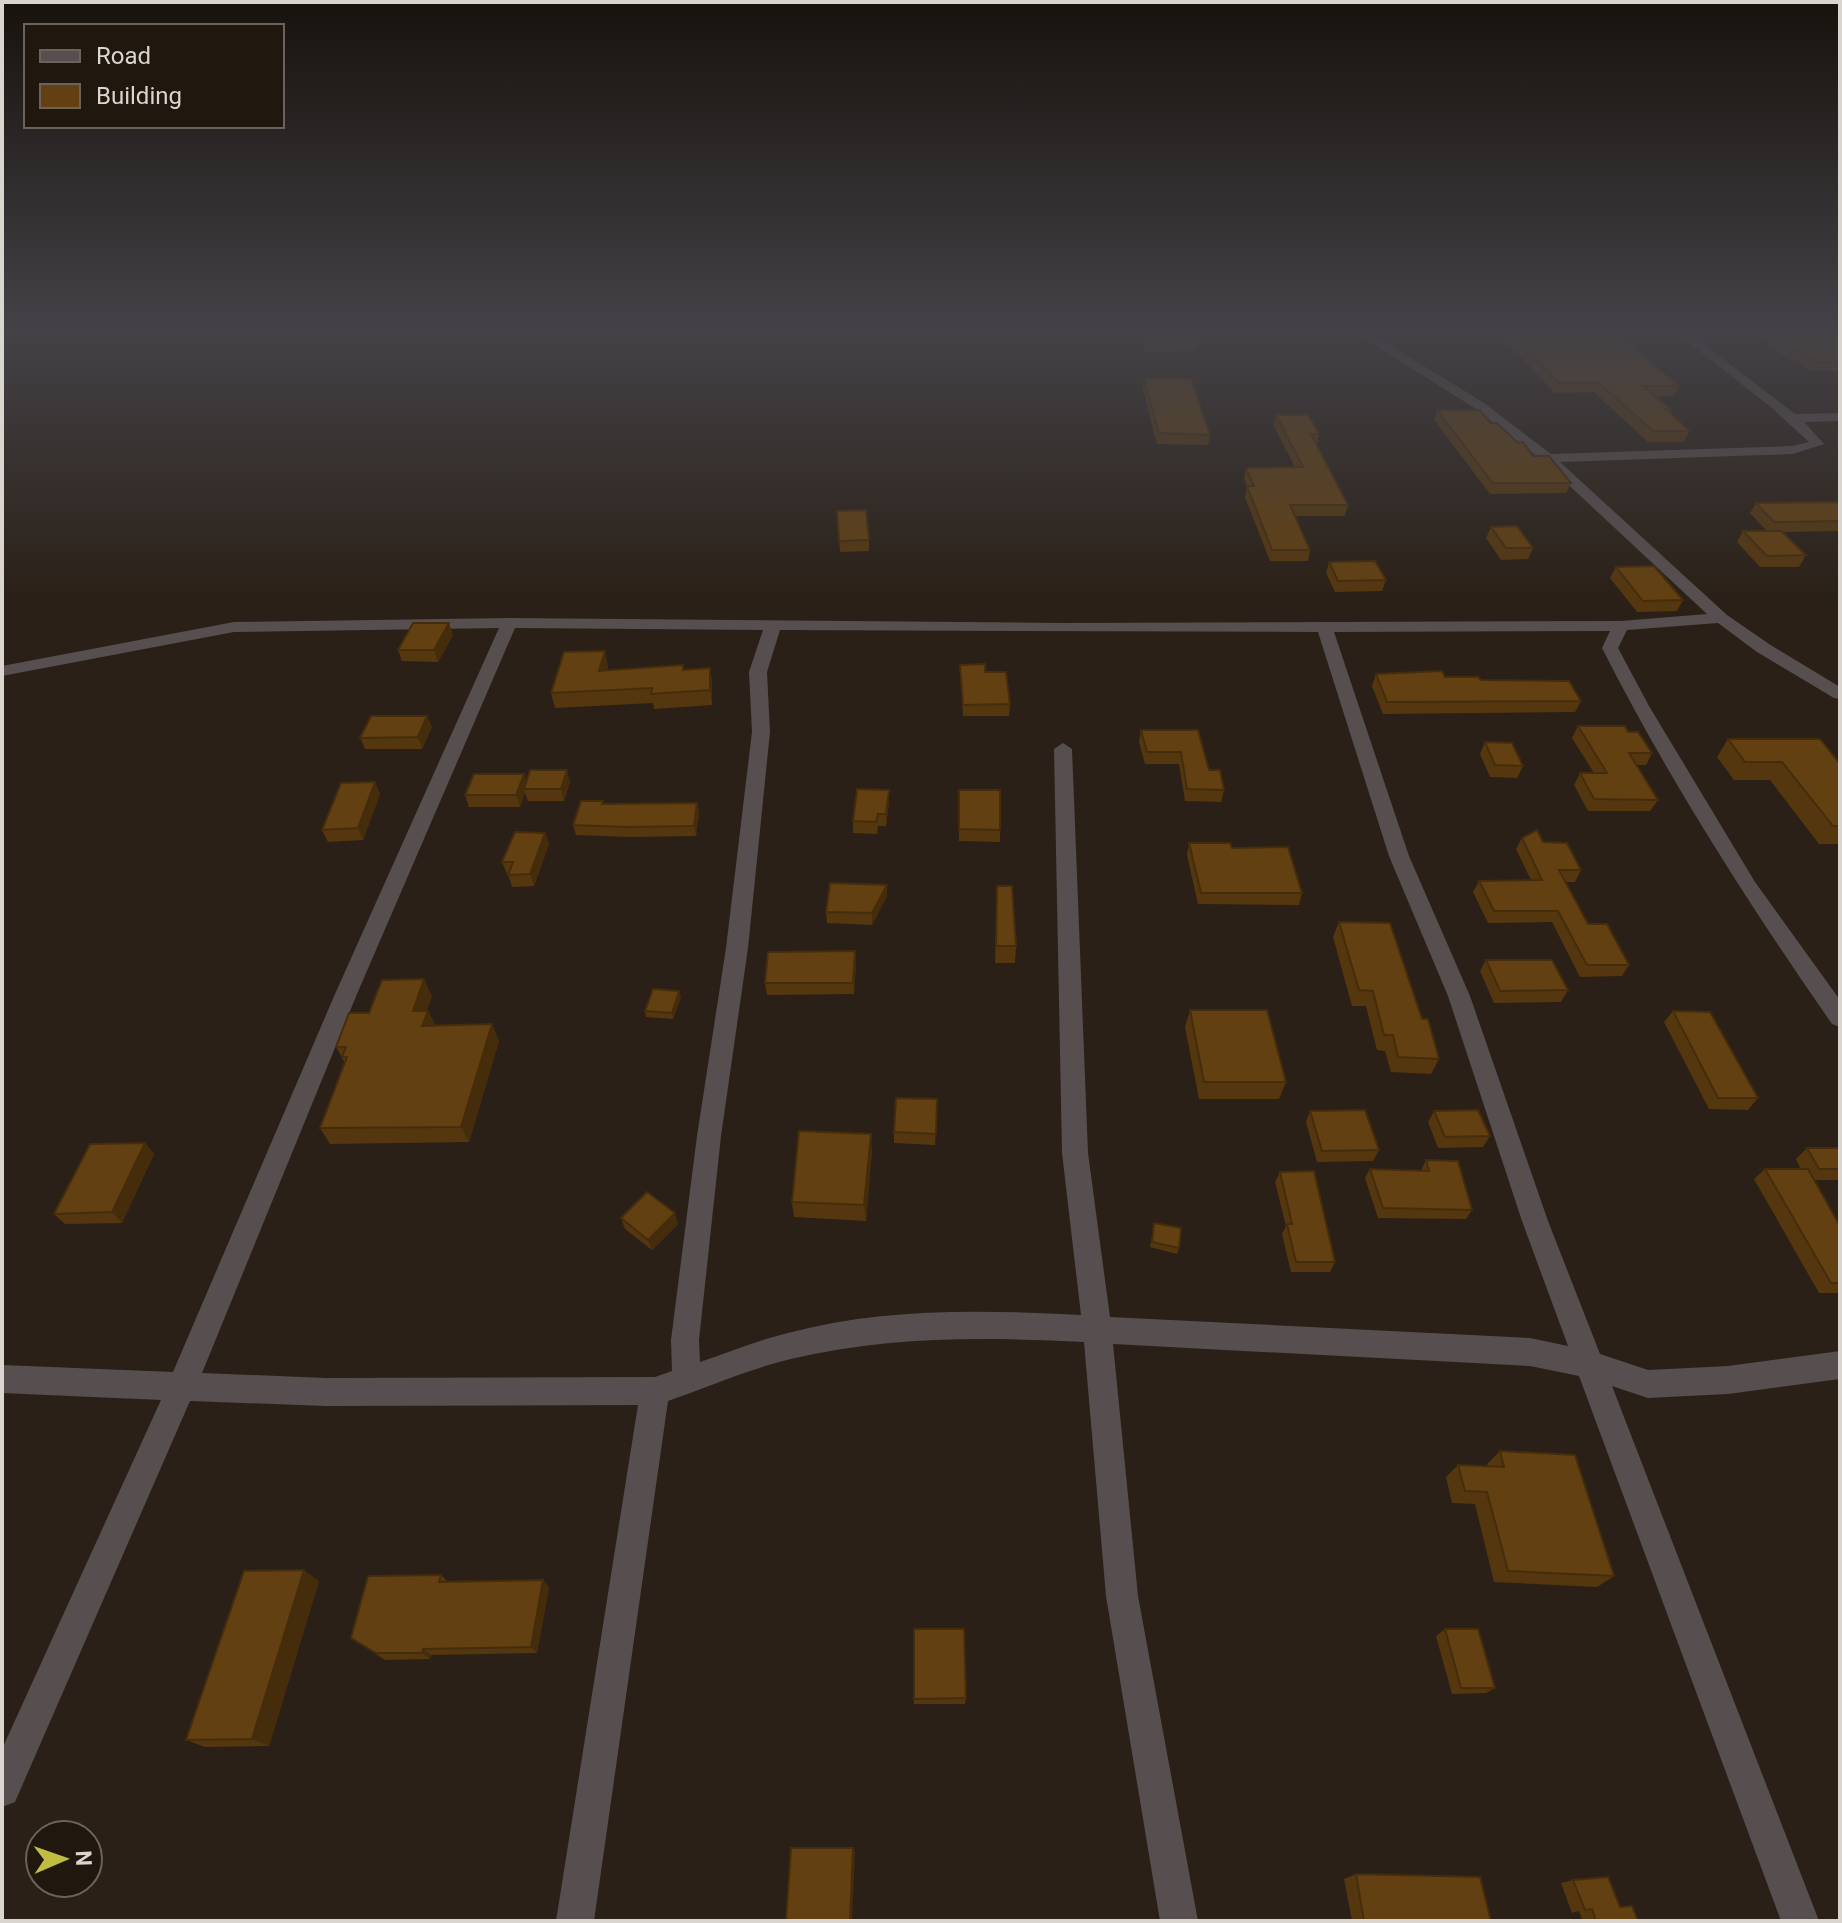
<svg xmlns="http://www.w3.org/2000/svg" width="1842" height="1923" font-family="Roboto,sans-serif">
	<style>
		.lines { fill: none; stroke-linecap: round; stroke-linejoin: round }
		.minor { fill: #574f4f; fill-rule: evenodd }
		.wall { fill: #55370f }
		.shaded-wall { fill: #452d0c }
		.building { fill: #634011; stroke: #452d0c; stroke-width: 2 }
	</style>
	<rect width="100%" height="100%" fill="#2a2017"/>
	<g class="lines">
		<path class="minor" d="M2,331H13L2,336Z
			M1353,331H1367L1484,403L1551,454L1793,446L1809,442L1772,408L1674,331H1687L1795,414L1840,413V421L1804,422L1824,444L1793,454L1560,462L1727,615L1769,644L1840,687V699L1834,698L1757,652L1718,623L1627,630L1618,648L1649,706L1755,882L1840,1000V1027L1832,1024C1748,903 1669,780 1602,648L1610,631L1334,632L1409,856L1470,996L1548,1221L1600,1354L1648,1370L1728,1366L1840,1351V1379L1728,1394L1648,1398L1612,1386L1819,1921H1781L1579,1376L1530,1366L1113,1344L1138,1596L1198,1921H1160L1106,1596L1084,1342C985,1337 888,1336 791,1359C749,1369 708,1387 668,1401L594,1921H556L638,1405L326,1406L190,1401L15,1802L2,1807V1749L161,1400L2,1393V1365L173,1372L335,994L499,628L234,632L2,676V666L234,622L509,618L1062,623L1621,621L1707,614L1543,461L1476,409ZM515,628L763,630L749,672L752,732L726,948L697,1136L671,1340L672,1371L655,1377L326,1378L202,1373L357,994ZM780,630L1318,632L1389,856L1448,996L1522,1221L1568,1346L1530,1338L1110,1317L1088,1153L1072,749L1063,743L1054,749L1062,1153L1081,1315C984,1310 884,1307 788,1333C759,1340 729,1352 700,1362L699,1340L721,1136L748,948L770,732L767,672Z"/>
	</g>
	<path class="wall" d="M1138,331H1194L1198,338L1195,351L1146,352Z
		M1496,331H1581L1679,386L1674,396H1655L1670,409L1669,411L1689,431L1684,442H1648L1594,392L1555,393Z
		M1752,331H1840V335H1833L1840,340V371H1810L1796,360H1789Z
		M1144,379L1210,435L1208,445L1157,444L1143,389Z
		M1437,410L1490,423L1571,483L1566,493L1490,494L1434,420Z
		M1276,415L1319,434L1317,444L1348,505L1345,516H1295L1310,550L1308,561H1270L1245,497L1247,486L1244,478L1246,468L1295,467L1274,426Z
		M1756,503L1840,505V531L1783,532L1806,555L1799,567H1760L1737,542L1743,531H1767L1750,513Z
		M837,511L869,540V551L840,552Z
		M1491,527L1533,548L1528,559L1501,560L1486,538Z
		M1329,562L1386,580L1382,591L1335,592L1326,573Z
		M1616,567L1683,600L1677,611L1637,612L1610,578Z
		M453,635L438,662L402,661L398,650Z
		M960,665L1010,704L1009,716H963Z
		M608,666L607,670H684L710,668L712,683V705L654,709L653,703L555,708L551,693Z
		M1376,674L1481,680L1581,701L1575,712L1383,714L1372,686Z
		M1578,726L1628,732L1652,753L1646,765H1636L1658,800L1650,811H1588L1574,785L1580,773H1594L1572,738Z
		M432,727L422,749H365L360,738Z
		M1141,730H1198L1209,770L1224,790L1221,802L1185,801L1179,764H1145L1139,742Z
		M1728,739L1840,764V844H1819L1770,780H1734L1717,757Z
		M1485,742L1523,766L1517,778L1490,777L1480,754Z
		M524,774L526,782H570L564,801H528L525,793L520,807H469L465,795Z
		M375,782L380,794L363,840L328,842L322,830Z
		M889,790V802L886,826H878L877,834L853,833V821Z
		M959,790L1000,830V842L959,841Z
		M697,803L699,813L696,836L629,837L576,835L573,825L604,804Z
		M545,833L549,844L534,886L512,887L508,874H507L502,862Z
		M1522,838L1543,842L1581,870L1575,882H1565L1588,924L1629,965L1622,976L1580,977L1552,922L1488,923L1473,892L1479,881L1531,880L1516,849Z
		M1189,843L1232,848L1302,893L1299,905L1198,904L1187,855Z
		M997,886L1016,946L1015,963H995Z
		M887,896L872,925L827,923L826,912Z
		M1339,922L1422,1019L1439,1059L1431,1074L1391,1072L1385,1051L1377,1050L1366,1006H1352L1333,937Z
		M855,951L856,963L854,994L767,995L765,983Z
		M1486,960L1568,990L1561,1002L1494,1003L1480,971Z
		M432,996L426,1011H428L435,1025L492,1024L499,1041L469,1142L330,1144L320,1128L345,1063L336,1047L369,1013Z
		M681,997L673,1019L646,1017L645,1011Z
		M1190,1010L1286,1082L1279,1099H1199L1185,1027Z
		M1673,1011L1758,1098L1748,1110L1709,1109L1664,1022Z
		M937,1099L935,1145L894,1143V1132Z
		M1310,1111L1379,1150L1373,1161L1317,1162L1306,1122Z
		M1434,1111L1490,1136L1483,1147L1438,1148L1428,1122Z
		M145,1143L154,1154L122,1223L65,1224L54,1214Z
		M1807,1148H1840V1180H1814L1840,1226V1293H1819L1754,1179L1765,1169H1801L1796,1159Z
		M872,1150L866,1221L794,1217L792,1202Z
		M1426,1160L1472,1210L1466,1219L1378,1218L1365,1178L1370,1169L1421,1171Z
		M1280,1172L1335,1262L1330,1272H1291L1282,1234L1286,1226L1275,1182Z
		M621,1218L678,1224L652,1250L625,1229Z
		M1154,1223L1179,1248L1177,1254L1150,1247Z
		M1500,1451L1614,1576L1597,1587L1494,1582L1475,1504L1452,1503L1446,1477L1458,1465L1488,1466L1487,1464Z
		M441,1575L447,1581L543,1580L549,1587L537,1653L431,1655L430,1659L385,1660L351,1638Z
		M319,1581L269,1746L205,1747L186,1740Z
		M914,1629L966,1698L965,1704H914Z
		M1445,1629L1495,1688L1486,1693L1452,1694L1436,1636Z
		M1356,1874L1491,1921H1352L1344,1879Z
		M1573,1880L1620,1907L1638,1921H1583L1579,1911L1572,1913L1561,1883Z"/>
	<path class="shaded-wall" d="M449,623L453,635L438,662L434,650Z
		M605,651L608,666L603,685L599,671Z
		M710,668L712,683V705L710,690Z
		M427,716L432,727L422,749L418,737Z
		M567,770L570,782L564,801L561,789Z
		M524,774L528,785L524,789L525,793L520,807L516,795Z
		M375,782L380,794L363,840L358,828Z
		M889,790V802L886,826V814Z
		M697,803L699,813L696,836L694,826Z
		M545,833L549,844L534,886L530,874Z
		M887,885V896L872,925V913Z
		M855,951L856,963L854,994L853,983Z
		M424,979L432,996L421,1027L413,1011Z
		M679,991L681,997L673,1019L672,1013Z
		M428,1011L435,1027L422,1026Z
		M492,1024L499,1041L469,1142L461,1127Z
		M871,1134L872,1150L866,1221L864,1205Z
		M145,1143L154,1154L122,1223L112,1212Z
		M675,1213L678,1224L652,1250L648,1240Z
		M304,1570L319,1581L269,1746L252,1739Z
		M543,1580L549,1587L537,1653L531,1647Z
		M423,1649L431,1655L430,1659L422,1653Z
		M853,1848L855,1853L852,1921H850Z"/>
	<path class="building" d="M1145,331H1194L1198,338H1148Z
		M1508,331H1581L1584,333L1615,332L1679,386H1643L1670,409H1666L1689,431H1653L1598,382L1559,383Z
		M1768,331H1827L1840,340V362H1815L1801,350H1794Z
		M1144,379H1191L1210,435L1159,433Z
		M1437,410H1480L1490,423H1497L1518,443L1523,442L1533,456H1549L1571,483H1493Z
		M1276,415H1308L1319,434H1311L1348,505H1290L1310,550H1272L1247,486H1254L1246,468L1303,467Z
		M1837,502L1840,505V521L1774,522L1756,503Z
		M866,510L869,540L839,541L837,511Z
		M1517,526L1533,548H1506L1491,527Z
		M1743,531H1781L1806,555L1767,556Z
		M1375,561L1386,580L1338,581L1329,562Z
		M1654,566L1683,600L1643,601L1616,567Z
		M413,623H449L434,650H398Z
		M605,651L599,671L683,665V670L710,668V690L651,694L652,688L551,693L564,652Z
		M985,664V672H1006L1010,704L963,705L960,665Z
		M1442,671L1445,677H1478L1481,680L1569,681L1581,701L1387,702L1376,674Z
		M371,716H427L418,737L360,738Z
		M1578,726H1625L1628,732H1638L1652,753H1629L1658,800L1594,799L1580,773H1607Z
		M1141,730H1198L1209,770H1220L1224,790L1187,789L1181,752H1147Z
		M1728,739H1820L1840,764V826H1833L1782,762H1745Z
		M1485,742L1512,743L1523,766L1495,765Z
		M530,770H567L561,789H524Z
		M474,774H524L516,795H465Z
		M375,782L358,828L322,830L341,783Z
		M857,789L889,790L886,814H878L876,822L853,821Z
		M959,790H1000V830L959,829Z
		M581,801H603L602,804L697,803L694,826L626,827L573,825Z
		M1537,830L1543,842L1567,843L1581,870H1559L1588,924H1607L1629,965H1587L1558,911H1494L1479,881L1542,880L1522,838Z
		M515,832L545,833L530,874L508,875L513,862H502Z
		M1189,843H1230L1232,848L1288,847L1302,893H1201Z
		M830,883L887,885L872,913L826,912Z
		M997,886H1012L1016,946H996Z
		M1339,922L1390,923L1422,1019H1428L1439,1059L1398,1057L1393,1035H1384L1373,991L1359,990Z
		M855,951L853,983H765L768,952Z
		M1486,960H1552L1568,990L1500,991Z
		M424,979L413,1011H428L422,1026L492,1024L461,1127L320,1128L347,1057H342L346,1047H336L349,1013H369L382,980Z
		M653,989L679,991L672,1013L645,1011Z
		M1190,1010H1267L1286,1082H1204Z
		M1673,1011L1710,1012L1758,1098H1718Z
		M896,1098L937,1099L936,1134L894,1132Z
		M1365,1110L1379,1150L1322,1151L1310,1111Z
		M1478,1110L1490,1136L1445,1137L1434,1111Z
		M799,1131L871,1134L864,1205L792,1202Z
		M145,1143L112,1212L54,1214L90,1144Z
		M1807,1148H1840V1169H1819Z
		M1426,1160L1458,1161L1472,1210L1383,1208L1370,1169L1429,1171Z
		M1765,1169H1808L1840,1226V1283H1831Z
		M1314,1171L1335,1262H1296L1287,1224H1292L1280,1172Z
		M647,1192L675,1213L648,1240L621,1218Z
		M1154,1223L1181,1228L1179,1248L1152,1242Z
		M1500,1451L1575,1455L1614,1576L1508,1571L1487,1492L1465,1491L1458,1465L1504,1467Z
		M304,1570L252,1739L186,1740L244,1571Z
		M441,1575L439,1582L543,1580L531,1647L423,1649L422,1653H376L351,1638L368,1576Z
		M914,1629H964L966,1698L914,1699Z
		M1445,1629H1478L1495,1688H1461Z
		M791,1848H853L850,1921H786Z
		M1356,1874L1480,1877L1491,1921H1364Z
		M1608,1877L1620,1907L1632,1906L1638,1921H1596L1592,1909L1585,1910L1573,1880Z"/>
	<linearGradient id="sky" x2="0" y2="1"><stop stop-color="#17120d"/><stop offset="0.55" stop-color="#444247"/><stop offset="1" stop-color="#444247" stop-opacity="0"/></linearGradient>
	<rect width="1842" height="600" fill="url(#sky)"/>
	<rect width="1842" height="1923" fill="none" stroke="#dbd5cf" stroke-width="8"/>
	<rect x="24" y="24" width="260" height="104" fill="#20170e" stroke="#6b635b" stroke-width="2"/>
	<rect x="40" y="50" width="40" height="12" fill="#574f4f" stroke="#6b635b" stroke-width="2"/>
	<text x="96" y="64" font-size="24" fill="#dbd5cf">Road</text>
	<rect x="40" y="84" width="40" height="24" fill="#634011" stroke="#6b635b" stroke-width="2"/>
	<text x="96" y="104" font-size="24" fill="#dbd5cf">Building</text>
	<g transform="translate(64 1859) rotate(88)"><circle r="38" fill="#20170e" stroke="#6b635b" stroke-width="2"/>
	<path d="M0-6L14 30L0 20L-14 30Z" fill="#c0be40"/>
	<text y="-12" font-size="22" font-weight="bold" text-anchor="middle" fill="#dbd5cf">N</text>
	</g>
</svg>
